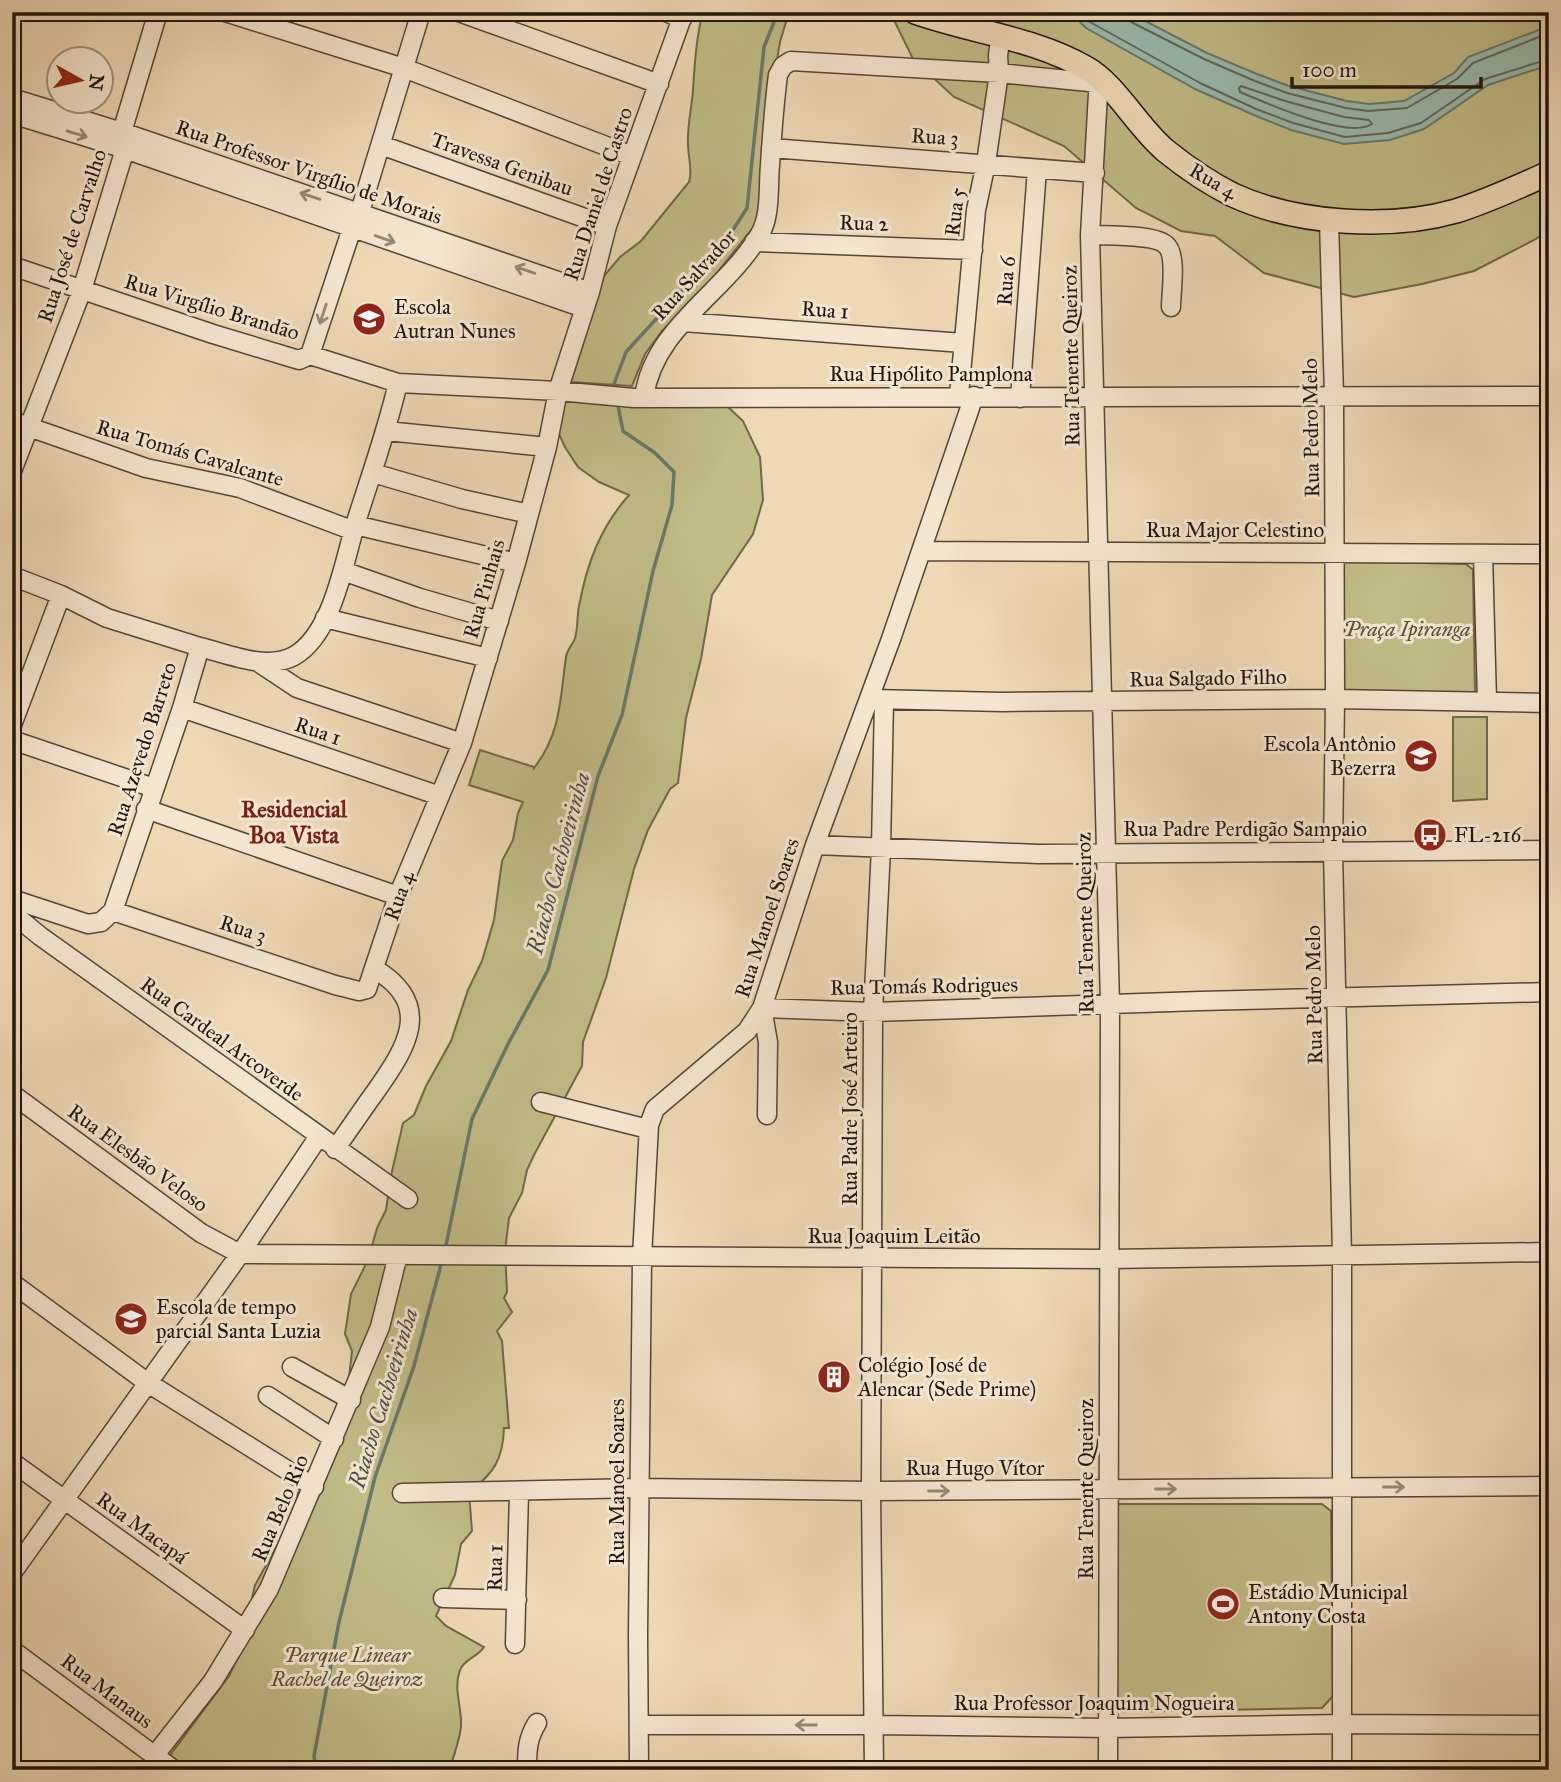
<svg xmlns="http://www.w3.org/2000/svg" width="1561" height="1782" font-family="'IM FELL Great Primer',serif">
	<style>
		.green { fill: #c1bc88; stroke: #706849; stroke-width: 2 }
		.water { fill: #9abaae; stroke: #69786c; stroke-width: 2 }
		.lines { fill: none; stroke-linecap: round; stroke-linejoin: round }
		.shore { stroke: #5d685c; stroke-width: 2 }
		.stream { stroke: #69786c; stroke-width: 3.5 }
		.minor-casing { stroke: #544635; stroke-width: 21 }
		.major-casing { stroke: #20150a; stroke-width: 26 }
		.minor { stroke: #f5e6d0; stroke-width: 18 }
		.major { stroke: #efd8b6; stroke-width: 23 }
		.oneway { stroke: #958877 }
		.labels { text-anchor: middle; stroke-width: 6; stroke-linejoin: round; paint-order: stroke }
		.street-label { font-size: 21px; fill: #20150a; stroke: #f5e6d0 }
		.poi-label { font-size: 21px; fill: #20150a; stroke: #f5e6d0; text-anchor: start }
		.park-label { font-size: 21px; font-style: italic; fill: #584f36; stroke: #f5e6d0 }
		.neighbourhood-label { font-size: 23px; font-weight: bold; fill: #7a1f14; stroke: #f5e6d0 }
		.water-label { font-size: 23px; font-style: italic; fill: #4b4f43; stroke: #f5e6d0 }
	</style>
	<rect width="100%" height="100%" fill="#efd8b6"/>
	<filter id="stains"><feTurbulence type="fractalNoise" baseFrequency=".00286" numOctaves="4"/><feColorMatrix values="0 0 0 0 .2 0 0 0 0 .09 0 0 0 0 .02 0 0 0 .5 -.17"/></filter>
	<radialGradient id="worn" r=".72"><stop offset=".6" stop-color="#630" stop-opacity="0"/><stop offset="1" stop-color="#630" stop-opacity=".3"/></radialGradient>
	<path class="green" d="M703,12H789L780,42L771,95L763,198L756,224L704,289L662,331L645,354L632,386L571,382L604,276L620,257L641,241L689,182C693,170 688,157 688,144C687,126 692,107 693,89C695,62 696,38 703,12Z
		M890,12H1549V229L1536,239L1474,271L1422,284L1354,297L1264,273L1215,236L1181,231L1136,208L1064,146L954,97L913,59Z
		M555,398L727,406L743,421L760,457L763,500L753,534L712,595L701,659L686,718L678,783L670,789L648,830L634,869L606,978L583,1042L582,1066L534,1155L527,1170L522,1193L509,1218L505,1251L507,1292L504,1298L512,1312L497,1331L502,1341L509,1428H504C503,1461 493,1473 469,1493L472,1531L461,1544L455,1575L436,1616L446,1626L484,1647C478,1657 464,1659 460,1670C453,1689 462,1707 461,1726C460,1741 453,1755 450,1770H188L168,1758L229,1676L254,1624L252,1598L255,1585L294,1515L298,1493L310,1478L347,1395L352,1351L345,1334L351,1294L368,1260L377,1228L386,1210L391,1176L403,1123L414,1115L426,1086L451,1041L468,990L482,961L494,920L502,861L513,840L518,813L523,802L469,785L480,750L534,767V768C561,734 560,699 566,657C567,649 573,645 575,638C578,628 577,616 579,606C587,563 600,528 629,495L599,482L578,467L565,447L552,419Z
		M1342,561L1466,564L1473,570L1475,692L1470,696L1339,692Z
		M1453,717H1487V799L1453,801Z
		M1119,1504H1322L1331,1511L1333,1696L1322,1708L1122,1712L1114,1706L1113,1511Z"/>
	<path class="water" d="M1056,12H1128L1207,53L1257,74L1289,86L1347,101L1369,104L1404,101L1454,73L1468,57L1549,26V65L1488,85L1424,129L1390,140L1344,144L1291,130L1254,115L1197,90L1086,28L1076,18Z"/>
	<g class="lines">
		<path class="shore" d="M1079,12L1090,22L1200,83L1256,109L1293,123L1345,137L1388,133L1421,123L1485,79L1549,59
			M1127,12L1131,22L1204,59L1255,81L1287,93L1346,108L1368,111L1407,108L1457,79L1473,63L1549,33
			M1241,86L1285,101L1344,117L1369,120L1372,124C1348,140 1266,103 1240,92L1239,88Z"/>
		<path class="stream" d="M615,390L614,384L626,352L722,247L747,208L764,47L778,12
			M445,1250L472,1119L508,1044L548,970L598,776L622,715L653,571L672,505L674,472L655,453L623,431L617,401
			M316,1770L314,1756L339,1622L375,1477L414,1366L442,1261"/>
		<defs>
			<path id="minor" d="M225,12L404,68L632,156
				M459,12L659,84
				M666,12L682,19
				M1099,76L1090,235L1110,1004L1108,1770
				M12,98L122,132L590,292
				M12,114L125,149L584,308
				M381,145L607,226
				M771,148L1095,173
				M1329,220L1334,396L1335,699L1333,851L1342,1256V1770
				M1090,235C1106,236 1157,234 1167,246C1177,257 1171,292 1171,307
				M754,242L973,250
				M12,266L213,334L299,360L310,355L398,383L558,391L634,398L1549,396
				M683,322L963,343
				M310,355L352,228L362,205L421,12
				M959,395L976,210L986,163L999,73L998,55L1001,36
				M644,397C654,326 726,293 760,234C771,215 768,187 770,165C772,135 774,105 778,75L783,66L791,61L999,73L1099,83
				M1020,398L1037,169
				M12,421L146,468L240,488L354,531
				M386,431L547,447
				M12,471L82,290L125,149L122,132L158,12
				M373,473L462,499L529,514
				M355,525L516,563
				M922,551L1549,554
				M1483,554L1487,701
				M343,571L420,598L499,621
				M12,576L61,595L107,618L200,647
				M325,618L488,658
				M258,662L297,688L462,743
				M873,699L1002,702L1335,699L1549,703
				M182,708L440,796
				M12,725L61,595
				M12,740L154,788
				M146,809L398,896
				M815,845L1038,854L1549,850
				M12,899L88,924L101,922L113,911L182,708L200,647C228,654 266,671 294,656C333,634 344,561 356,522C371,475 387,430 398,383
				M113,911L335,985L359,991L367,989L398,896L462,743L516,563L547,447L558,391L590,292L607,226L684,12
				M12,913L40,936L408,1199
				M12,1094L201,1233L240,1254L1109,1259L1549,1252
				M541,1102L648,1129
				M767,1115L768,1042L762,1008L873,1012L1200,1001L1549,992
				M335,1149C349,1130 362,1110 376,1091C407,1047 434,1005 375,969
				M12,1283L148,1383L314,1487
				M292,1367L351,1400
				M268,1396L334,1439
				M12,1462L245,1630
				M402,1493L639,1488L871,1491L1549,1486
				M12,1573L240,1254L319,1136
				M443,1598L517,1600
				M515,1644L519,1492
				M12,1650L174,1770
				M639,1725H874L1108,1728L1341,1724L1549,1725
				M155,1755L213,1681L269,1589L380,1327L398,1255
				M527,1770C527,1752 527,1739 537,1723
				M639,1770L638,1635L642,1257L649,1125L655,1109L747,1031L762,1008L815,845L891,639L974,396
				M874,1770L871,1491L873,1012L881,848L884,700"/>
			<path id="major" d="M915,12C971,32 1034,38 1086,68C1116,85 1138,128 1166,151C1187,168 1209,183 1233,195C1296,224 1389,230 1456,211C1488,201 1518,187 1549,173"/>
		</defs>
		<use href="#minor" class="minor-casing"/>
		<use href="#major" class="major-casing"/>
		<use href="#minor" class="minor"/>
		<use href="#major" class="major"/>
	</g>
	<defs><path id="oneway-shaft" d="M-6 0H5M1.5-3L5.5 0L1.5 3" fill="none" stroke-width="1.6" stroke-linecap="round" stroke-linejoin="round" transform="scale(1.75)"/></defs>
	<g class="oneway">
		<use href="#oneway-shaft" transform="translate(77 134) rotate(17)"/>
		<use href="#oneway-shaft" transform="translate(310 196) rotate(-161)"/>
		<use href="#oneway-shaft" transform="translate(385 239) rotate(19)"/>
		<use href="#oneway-shaft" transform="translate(525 270) rotate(-161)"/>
		<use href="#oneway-shaft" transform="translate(323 314) rotate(108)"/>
		<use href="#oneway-shaft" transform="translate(1394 1487)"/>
		<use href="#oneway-shaft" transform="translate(1166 1489)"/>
		<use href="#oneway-shaft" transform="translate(939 1491)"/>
		<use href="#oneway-shaft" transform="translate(806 1725) rotate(180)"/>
	</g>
	<defs>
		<symbol id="school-disc" viewBox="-11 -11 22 22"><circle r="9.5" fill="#8f2418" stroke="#f5e6d0"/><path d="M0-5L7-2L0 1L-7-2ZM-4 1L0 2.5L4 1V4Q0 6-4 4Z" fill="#fff"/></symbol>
		<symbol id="bus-disc" viewBox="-11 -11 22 22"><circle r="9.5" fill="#8f2418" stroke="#f5e6d0"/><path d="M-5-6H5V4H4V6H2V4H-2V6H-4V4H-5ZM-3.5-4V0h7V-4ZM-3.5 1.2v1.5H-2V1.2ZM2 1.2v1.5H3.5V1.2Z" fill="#fff"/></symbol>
		<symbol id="building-disc" viewBox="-11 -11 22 22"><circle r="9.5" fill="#8f2418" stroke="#f5e6d0"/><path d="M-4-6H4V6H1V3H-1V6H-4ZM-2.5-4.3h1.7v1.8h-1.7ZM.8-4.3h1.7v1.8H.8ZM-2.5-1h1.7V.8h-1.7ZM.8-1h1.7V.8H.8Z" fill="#fff"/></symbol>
		<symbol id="stadium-disc" viewBox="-11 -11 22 22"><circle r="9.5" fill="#8f2418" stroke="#f5e6d0"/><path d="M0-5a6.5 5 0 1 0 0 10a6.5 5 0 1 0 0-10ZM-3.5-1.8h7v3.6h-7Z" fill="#fff"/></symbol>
	</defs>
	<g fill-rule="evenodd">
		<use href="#school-disc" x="350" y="300" width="38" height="38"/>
		<use href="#school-disc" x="1402" y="737" width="38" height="38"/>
		<use href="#bus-disc" x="1411" y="816" width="38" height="38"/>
		<use href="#school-disc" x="112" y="1300" width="38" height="38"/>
		<use href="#building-disc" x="815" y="1358" width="38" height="38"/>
		<use href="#stadium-disc" x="1204" y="1585" width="38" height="38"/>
	</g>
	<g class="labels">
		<g class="street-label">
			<text transform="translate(935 137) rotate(4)" y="7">Rua 3</text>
			<text transform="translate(502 164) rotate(20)" y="7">Travessa Genibau</text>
			<text transform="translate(309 172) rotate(19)" y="7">Rua Professor Virgílio de Morais</text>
			<text transform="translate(1213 181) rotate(30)" y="7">Rua 4</text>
			<text transform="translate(598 194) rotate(-72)" y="7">Rua Daniel de Castro</text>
			<text transform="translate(955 212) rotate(-83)" y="7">Rua 5</text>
			<text transform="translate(864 223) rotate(2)" y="7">Rua 2</text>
			<text transform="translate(72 236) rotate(-72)" y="7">Rua José de Carvalho</text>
			<text transform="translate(694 275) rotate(-48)" y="7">Rua Salvador</text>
			<text transform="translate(1006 281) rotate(-86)" y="7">Rua 6</text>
			<text transform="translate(212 307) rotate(17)" y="7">Rua Virgílio Brandão</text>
			<text transform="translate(825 310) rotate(4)" y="7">Rua 1</text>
			<text transform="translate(1071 356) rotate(-91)" y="7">Rua Tenente Queiroz</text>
			<text x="931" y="381">Rua Hipólito Pamplona</text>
			<text transform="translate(1311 428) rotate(-91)" y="7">Rua Pedro Melo</text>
			<text transform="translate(190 453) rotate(16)" y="7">Rua Tomás Cavalcante</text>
			<text x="1235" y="537">Rua Major Celestino</text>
			<text transform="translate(484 589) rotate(-74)" y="7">Rua Pinhais</text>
			<text transform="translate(1208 678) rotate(-1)" y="7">Rua Salgado Filho</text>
			<text transform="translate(318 731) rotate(19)" y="7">Rua 1</text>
			<text transform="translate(142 749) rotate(-72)" y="7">Rua Azevedo Barreto</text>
			<text x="1245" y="836">Rua Padre Perdigão Sampaio</text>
			<text transform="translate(399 896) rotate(-70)" y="7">Rua 4</text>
			<text transform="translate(767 918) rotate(-72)" y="7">Rua Manoel Soares</text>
			<text transform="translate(1085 923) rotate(-91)" y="7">Rua Tenente Queiroz</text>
			<text transform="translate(243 929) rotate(18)" y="7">Rua 3</text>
			<text transform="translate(924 986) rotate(-1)" y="7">Rua Tomás Rodrigues</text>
			<text transform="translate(1314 995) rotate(-91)" y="7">Rua Pedro Melo</text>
			<text transform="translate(222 1039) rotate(36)" y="7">Rua Cardeal Arcoverde</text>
			<text transform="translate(850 1109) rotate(-90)" y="7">Rua Padre José Arteiro</text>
			<text transform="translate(138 1158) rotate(36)" y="7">Rua Elesbão Veloso</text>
			<text x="894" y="1243">Rua Joaquim Leitão</text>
			<text x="975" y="1475">Rua Hugo Vítor</text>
			<text transform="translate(617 1482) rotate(-90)" y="7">Rua Manoel Soares</text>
			<text transform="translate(1086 1489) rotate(-90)" y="7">Rua Tenente Queiroz</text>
			<text transform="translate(280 1508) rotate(-67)" y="7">Rua Belo Rio</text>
			<text transform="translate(142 1528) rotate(36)" y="7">Rua Macapá</text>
			<text transform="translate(495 1568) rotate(-89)" y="7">Rua 1</text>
			<text transform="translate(107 1691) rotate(37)" y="7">Rua Manaus</text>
			<text x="1094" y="1710">Rua Professor Joaquim Nogueira</text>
		</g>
		<g class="poi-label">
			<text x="394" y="314">Escola<tspan x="394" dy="24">Autran Nunes</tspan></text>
			<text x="1396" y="751" text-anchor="end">Escola Antônio<tspan x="1396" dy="24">Bezerra</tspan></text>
			<text x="1454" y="842">FL-216</text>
			<text x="156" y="1314">Escola de tempo<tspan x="156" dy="24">parcial Santa Luzia</tspan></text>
			<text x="858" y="1372">Colégio José de<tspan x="858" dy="24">Alencar (Sede Prime)</tspan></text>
			<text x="1248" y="1599">Estádio Municipal<tspan x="1248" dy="24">Antony Costa</tspan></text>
		</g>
		<g class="park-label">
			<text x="1407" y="636">Praça Ipiranga</text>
			<text x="347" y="1662">Parque Linear<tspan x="347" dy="24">Rachel de Queiroz</tspan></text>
		</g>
		<g class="neighbourhood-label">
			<text x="294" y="817">Residencial<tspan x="294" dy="26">Boa Vista</tspan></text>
		</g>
		<g class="water-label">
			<text transform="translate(558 863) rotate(-75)" y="8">Riacho Cachoeirinha</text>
			<text transform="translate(383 1398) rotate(-73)" y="8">Riacho Cachoeirinha</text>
		</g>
	</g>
	<rect width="1561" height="1782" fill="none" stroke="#efd8b6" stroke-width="42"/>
	<rect x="14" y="14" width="1533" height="1754" fill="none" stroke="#20150a" stroke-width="3.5"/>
	<rect x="21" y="21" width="1519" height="1740" fill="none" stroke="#20150a" stroke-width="2"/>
	<g transform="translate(80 80) rotate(98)"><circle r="33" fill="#f5e6d0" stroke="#a09281" stroke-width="2"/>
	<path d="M0-5L12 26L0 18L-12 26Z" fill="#8f2418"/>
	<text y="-10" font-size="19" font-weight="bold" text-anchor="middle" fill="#20150a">N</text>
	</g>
	<path d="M1292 77v10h189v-10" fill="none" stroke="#20150a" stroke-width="3.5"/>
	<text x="1302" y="77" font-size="21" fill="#20150a" stroke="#f5e6d0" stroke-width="5" paint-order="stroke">100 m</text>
	<rect width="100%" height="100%" filter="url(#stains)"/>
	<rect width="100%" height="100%" fill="url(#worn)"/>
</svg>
